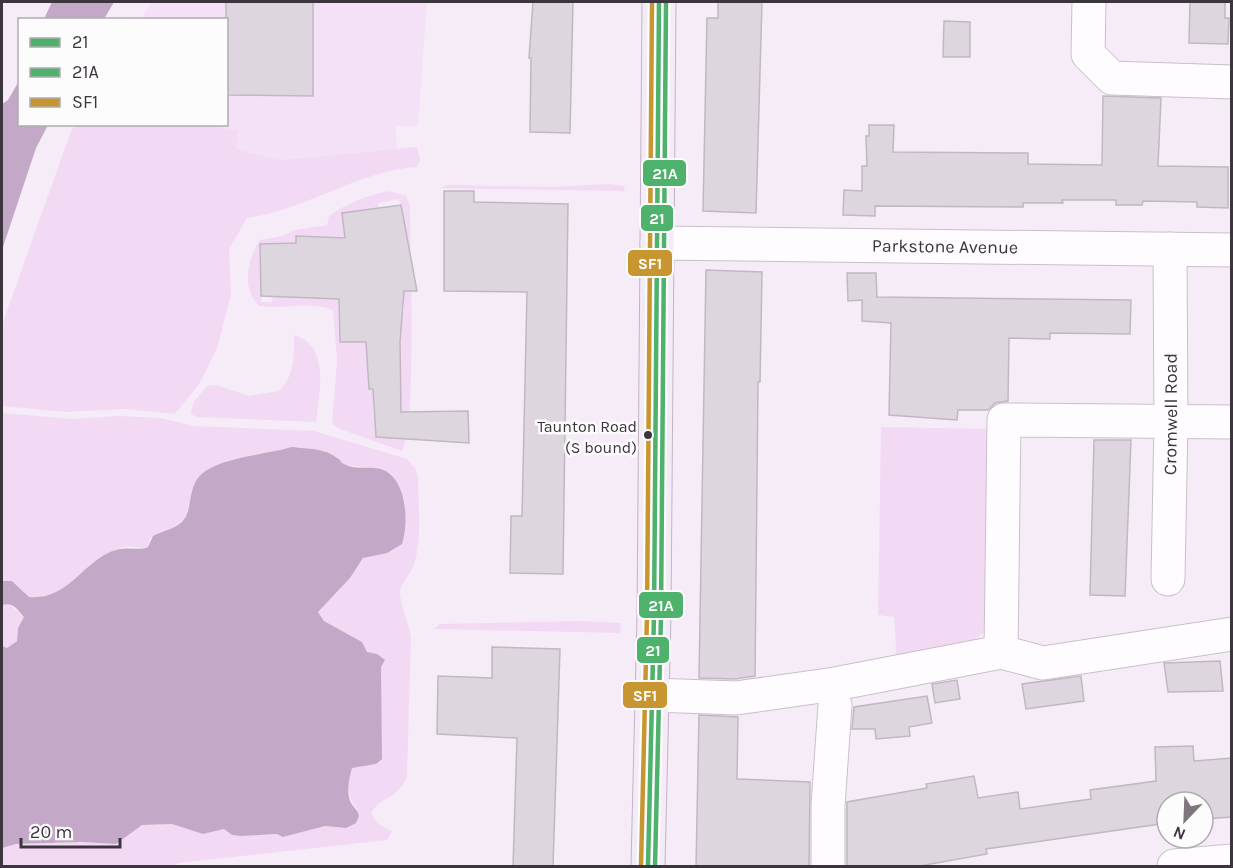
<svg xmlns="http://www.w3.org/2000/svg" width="1233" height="868" font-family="Karla,sans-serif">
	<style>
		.built { fill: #f5e1f7 }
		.green { fill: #f2daf4; fill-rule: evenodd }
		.water { fill: #c4a8c7 }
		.building { fill: #ded6df; stroke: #c0b8c1; stroke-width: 1.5 }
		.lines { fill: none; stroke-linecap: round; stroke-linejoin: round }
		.minor-casing { stroke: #c8c0c9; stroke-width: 35 }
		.major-casing { stroke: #c3b3c6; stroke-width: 35 }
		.minor { stroke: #fefcfe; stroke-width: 33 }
		.major { stroke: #f3ebf5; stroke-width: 33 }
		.bus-1-casing { stroke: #fcfcfc; stroke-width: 9 }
		.bus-2-casing { stroke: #fcfcfc; stroke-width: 9 }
		.bus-3-casing { stroke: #fcfcfc; stroke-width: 9 }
		.bus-1 { stroke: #4eb16c; stroke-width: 4.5 }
		.bus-2 { stroke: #4eb16c; stroke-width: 4.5 }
		.bus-3 { stroke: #c89630; stroke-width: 4.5 }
		.bus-dot { fill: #3d353e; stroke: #fcfcfc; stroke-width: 2 }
		.labels { text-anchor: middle; stroke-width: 5; stroke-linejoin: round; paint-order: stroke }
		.bus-label { font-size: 16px; fill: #3d353e; stroke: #fcfcfc; text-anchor: end }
		.street-label { font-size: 18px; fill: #3d353e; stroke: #fcfcfc }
		.line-badge { stroke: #fcfcfc; stroke-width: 2 }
		.badge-label { font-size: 16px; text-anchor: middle; font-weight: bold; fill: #fff }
	</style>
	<rect width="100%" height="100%" fill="#f6ecf7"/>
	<path class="built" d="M151,2H427L418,126H396L397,149L281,160L236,149L238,131L206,125L226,124V20H140Z"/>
	<path class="green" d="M76,124H206L238,131L236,149L281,160L417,147L420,159L417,167C357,171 306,210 247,218L229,249L231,295L217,348L200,383L175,414L125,409L66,412L2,406L3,322L71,131Z
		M608,184L624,186L625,191L440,188L447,185L553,187Z
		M389,191L406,196L410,205C410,244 417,429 402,451L340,429L332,424L337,360L333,310C308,300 284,310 259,306C241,288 247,260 260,240L282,236L295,230L327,225L329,216C347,203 367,195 389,191ZM399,199L403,217L381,221L378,203ZM368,209L370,223L344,227L342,213ZM302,269H314V299L301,298ZM261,278H272V302H261ZM379,299H404V312L379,311ZM369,327V342H340L339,328ZM373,403L399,404V414L373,413Z
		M294,335C331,346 319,392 316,422L197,417L191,414L193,403L207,386L216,385L249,396L279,391C295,375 294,356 294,335Z
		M2,413L74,419L118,416L160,418L194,426L314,431L407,459L416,469L418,477C418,506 423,539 413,567C410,575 401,583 400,592C399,599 409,625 411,637L407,776C399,799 382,795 371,813L377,823L392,831L387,840L178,863L176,866H2V848L16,844L81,842L116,844L142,825L172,824L203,834L224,829L232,835L241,836L277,834L284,837L324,826L346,828L358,810C346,797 348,784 352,768L376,764L381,667L363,648L362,642L324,621L318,612L350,578L363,558L404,537C405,514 400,496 392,474L382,469L345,465L336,457L300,448L256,454L215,466L195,483L185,518L172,529L150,538L148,547C139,550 131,544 121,548C86,559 69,600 29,597L16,584L2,581Z
		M881,427L994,429L992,626L959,653L897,664L894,617L878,615Z
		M8,603L24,617L18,628L17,641L7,648L2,646V605Z
		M581,621L621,623L620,633L434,629L440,624Z"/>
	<path class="water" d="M52,2H114L104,19H44Z
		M19,81L20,124L48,125L36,148L2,250V104L8,100Z
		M292,447C307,449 325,448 337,458C340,459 341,463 344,464C354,470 370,466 381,469C407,477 409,523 402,544L387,553L363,558L350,578L318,612L324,621L362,642L367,652L377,654L385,660L381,667L382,759L376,764L352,768C349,779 346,793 351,803C354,808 358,810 359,816L356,823L346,828L325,826L283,837L277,834L241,836L232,835L224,829L203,834L172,824L142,825L116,844L81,842L16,844L2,848V646L7,648L17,641L18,628L24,617C17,609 13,602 2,605V581H12L29,597C66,600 79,568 108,553C126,544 137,552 148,547L153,536C164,530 178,529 185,518C193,505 187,482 207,470C227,457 268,454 292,447Z"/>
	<path class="building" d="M226,2H313V96L226,95Z
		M533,2H573L570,133L530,132L531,58H529Z
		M718,2H762L756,213L703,211L707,18H718Z
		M1190,2H1225V18H1229L1228,44L1189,43Z
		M944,21L970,22V57H943Z
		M1103,96L1161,98L1158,166L1228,167V208L1197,207V202L1143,201L1142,205H1116V200H1062L1063,203H1023V207L875,206V216L843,215L844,190L862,191V166H867L866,136H869V125H894L893,152L1028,153V164L1102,165Z
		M444,191H474V202L568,204L563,574L510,573L511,516H522L527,292L444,291Z
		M401,205L417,291H404L400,342L401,412L468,411L469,443L376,437L373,389H369L366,342H340L339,299L261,296L260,244L296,243V236L345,238L342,213Z
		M706,270L762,272L760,382H758L755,676L735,679L699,678Z
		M847,273H876L877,297L1131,300L1130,334L1050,333V339L1009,338L1008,401L995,403L988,410H958L957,420L889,415L891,323L862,321V300L848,301Z
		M1094,440H1131L1125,596L1090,595Z
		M492,647L560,649L553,867H513L517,738L437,734L438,676L492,678Z
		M1220,661L1223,691L1168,692L1164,663Z
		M1081,676L1084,701L1026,709L1022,684Z
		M957,680L960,699L935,703L932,684Z
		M927,696L932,723L909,727L910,736L876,739L875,729H852L854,707Z
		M699,715L738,717L737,779L810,782L809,867H696Z
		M1193,746L1194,761L1232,758V817L1203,819V802H1167V823L986,849L987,854L914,867H847V802L927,788L926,784L974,776L978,798L1018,792L1020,809L1091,799L1090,790L1156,781L1155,747Z"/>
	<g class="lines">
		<defs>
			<g id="minor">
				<path d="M1089,2L1088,54L1112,78L1232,82"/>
				<path id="s1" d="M657,243L1232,250"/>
				<path id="s2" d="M1168,579L1171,422L1170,249"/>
				<path d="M1001,652L1004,420L1232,422"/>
				<path d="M653,695L736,698L835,684L1001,652L1043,663L1232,634"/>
				<path d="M828,866V806L835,705"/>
				<path d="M1174,866L1232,861"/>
			</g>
			<path id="major" d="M648,866L654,615L659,2"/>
		</defs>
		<use href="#minor" class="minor-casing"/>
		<use href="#major" class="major-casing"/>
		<use href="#minor" class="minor"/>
		<use href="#major" class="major"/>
		<defs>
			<path id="bus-1" d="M648,866L654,615L659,2"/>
			<path id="bus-2" d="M655,866L661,615L666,2"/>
			<path id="bus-3" d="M641,866L647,615L652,2"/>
		</defs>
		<use href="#bus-1" class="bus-1-casing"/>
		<use href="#bus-2" class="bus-2-casing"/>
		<use href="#bus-3" class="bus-3-casing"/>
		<use href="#bus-1" class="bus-1"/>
		<use href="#bus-2" class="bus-2"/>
		<use href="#bus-3" class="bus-3"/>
	</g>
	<circle class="bus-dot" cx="648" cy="435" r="5"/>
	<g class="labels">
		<g class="bus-label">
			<text x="637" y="432">Taunton Road<tspan x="637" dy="21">(S bound)</tspan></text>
		</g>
		<g class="street-label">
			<text dy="6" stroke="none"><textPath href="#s1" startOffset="288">Parkstone Avenue</textPath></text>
			<text dy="6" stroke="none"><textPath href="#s2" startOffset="165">Cromwell Road</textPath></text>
		</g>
	</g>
	<g class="line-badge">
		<rect x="642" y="159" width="45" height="28" rx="6" fill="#4eb16c"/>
		<rect x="640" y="204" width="34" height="28" rx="6" fill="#4eb16c"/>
		<rect x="627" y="249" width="46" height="28" rx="6" fill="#c89630"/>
		<rect x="638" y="591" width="46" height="28" rx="6" fill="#4eb16c"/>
		<rect x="636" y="636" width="34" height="28" rx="6" fill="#4eb16c"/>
		<rect x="622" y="681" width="46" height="28" rx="6" fill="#c89630"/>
	</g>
	<g class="badge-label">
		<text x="665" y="179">21A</text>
		<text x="657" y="224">21</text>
		<text x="650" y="269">SF1</text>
		<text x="661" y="611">21A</text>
		<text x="653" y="656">21</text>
		<text x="645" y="701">SF1</text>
	</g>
	<rect width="1233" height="868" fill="none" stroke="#3d353e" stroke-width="6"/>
	<rect x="18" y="18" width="210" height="108" fill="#fcfcfc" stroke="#b0acb0" stroke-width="1.5"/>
	<rect x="30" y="38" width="30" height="9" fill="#4eb16c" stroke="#b0acb0" stroke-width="1.5"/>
	<text x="72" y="48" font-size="18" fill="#3d353e">21</text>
	<rect x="30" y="68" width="30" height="9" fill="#4eb16c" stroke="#b0acb0" stroke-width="1.5"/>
	<text x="72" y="78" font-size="18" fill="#3d353e">21A</text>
	<rect x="30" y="98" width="30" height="9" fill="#c89630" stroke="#b0acb0" stroke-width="1.5"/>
	<text x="72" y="108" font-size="18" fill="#3d353e">SF1</text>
	<g transform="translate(1185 820) rotate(203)"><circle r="28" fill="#fcfcfc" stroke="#b0acb0" stroke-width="1.5"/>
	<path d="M0-4.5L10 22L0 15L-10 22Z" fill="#7e757f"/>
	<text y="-9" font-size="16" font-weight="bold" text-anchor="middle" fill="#3d353e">N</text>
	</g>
	<path d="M21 838v9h99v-9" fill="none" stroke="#3d353e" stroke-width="3"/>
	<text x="30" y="838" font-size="18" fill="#3d353e" stroke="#fcfcfc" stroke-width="4.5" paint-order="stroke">20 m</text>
</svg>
